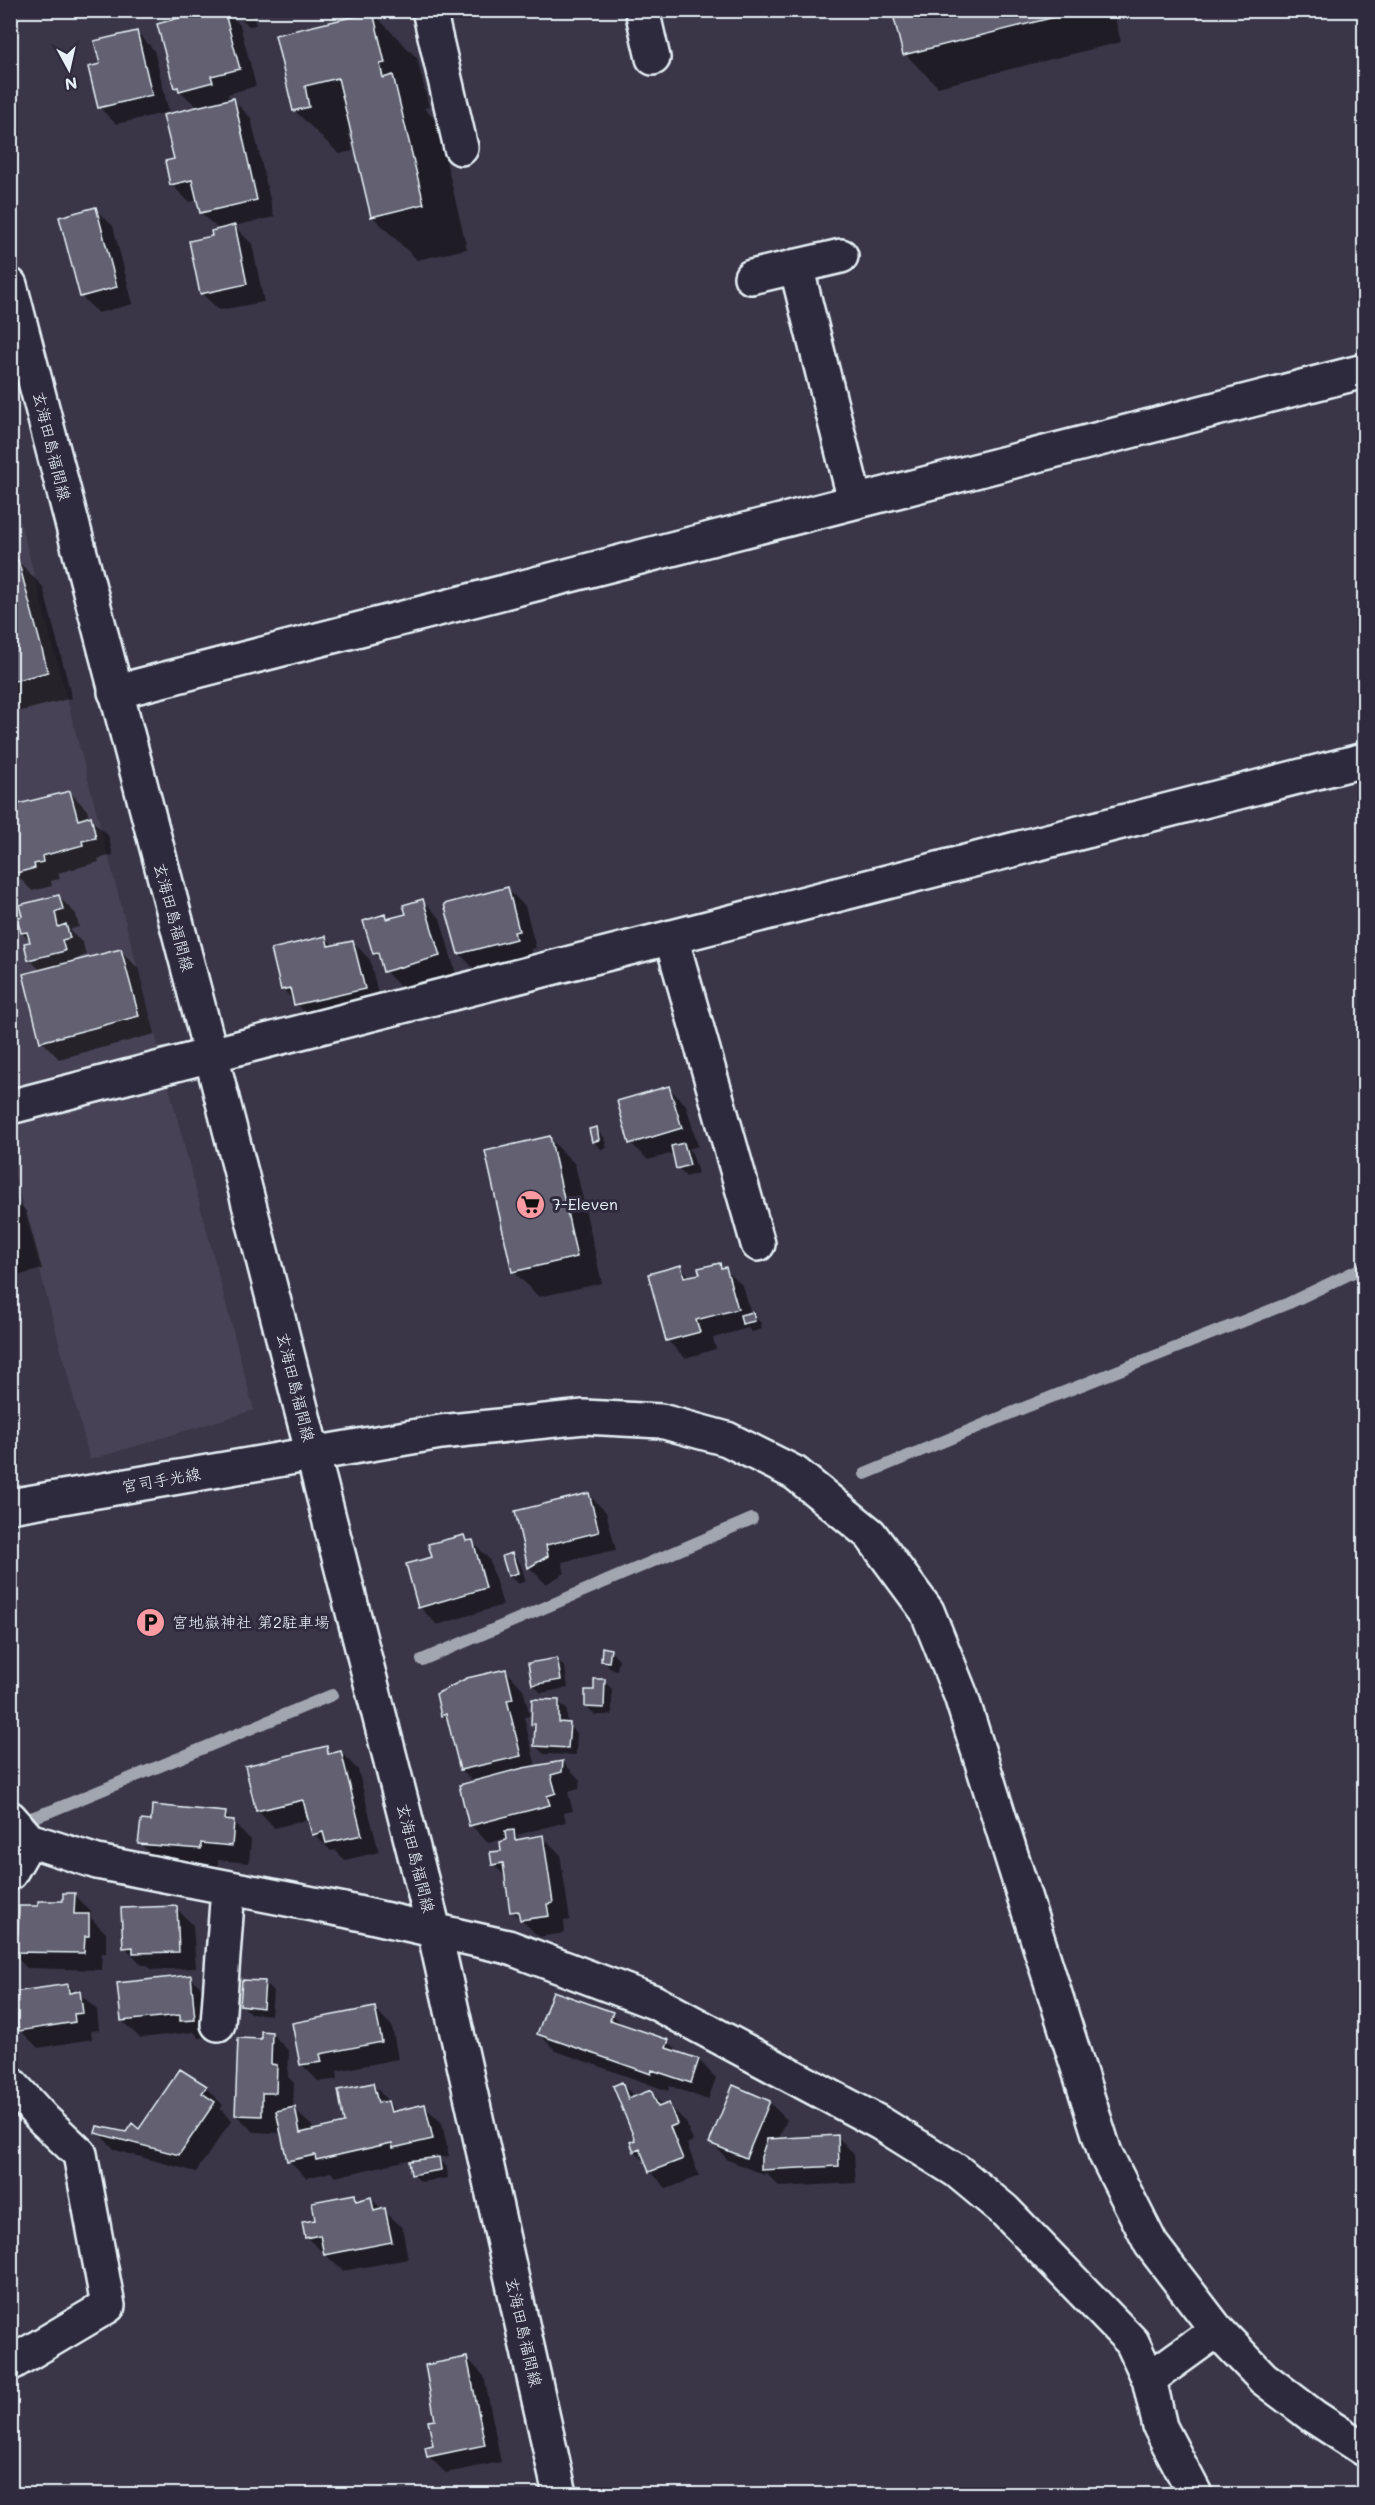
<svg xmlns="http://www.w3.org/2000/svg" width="1375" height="2505" font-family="Mali,'Klee One',sans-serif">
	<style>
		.built { fill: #464354 }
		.shadow { fill: #0007 }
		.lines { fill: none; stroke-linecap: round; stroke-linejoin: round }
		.stream { stroke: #a2a6b1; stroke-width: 12 }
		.building { fill: #636171; stroke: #e8f1f8; stroke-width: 1.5 }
		.minor-casing { stroke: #e8f1f8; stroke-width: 38 }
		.tertiary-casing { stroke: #e8f1f8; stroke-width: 38 }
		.secondary-casing { stroke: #e8f1f8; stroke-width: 38 }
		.minor { stroke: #2f2a3d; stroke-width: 33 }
		.tertiary { stroke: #2f2a3d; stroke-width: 33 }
		.secondary { stroke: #2f2a3d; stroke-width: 33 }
		.labels { text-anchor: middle; stroke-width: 6; stroke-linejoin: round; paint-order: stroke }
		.street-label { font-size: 16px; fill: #e8f1f8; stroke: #2f2a3d }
		.poi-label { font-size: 16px; fill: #e8f1f8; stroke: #2f2a3d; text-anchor: start }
	</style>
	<rect width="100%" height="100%" fill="#3a3648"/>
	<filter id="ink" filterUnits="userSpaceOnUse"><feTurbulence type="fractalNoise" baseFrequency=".0167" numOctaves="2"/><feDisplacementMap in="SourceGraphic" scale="12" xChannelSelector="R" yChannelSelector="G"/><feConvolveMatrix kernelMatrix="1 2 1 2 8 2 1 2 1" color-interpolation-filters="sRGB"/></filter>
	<g filter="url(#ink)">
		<path class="built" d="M10,483L254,1410L90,1460L11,1161Z"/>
		<path class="shadow" d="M212,10H225L240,25L256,86L228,94L230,101L233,100L251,118L274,217L234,226L252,244L264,302L219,310L201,293L214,237L219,230L201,213L198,200L189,202L171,184L176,160L198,108L176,87Z
			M239,10H251L256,25L249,26L241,18Z
			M894,10H1113L1121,42L938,87L905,54Z
			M373,13L417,58L429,107L424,108L437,122L467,249L417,260L372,216L352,130L348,131L353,151L339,154L294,110L277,36Z
			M137,32L154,50L169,112L116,124L99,107L101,65Z
			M95,209L113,226L133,304L98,313L81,296Z
			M18,561L43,587L72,698L10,714V563Z
			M70,792L87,810L89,818L108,835L113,855L98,859L99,862L58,873L60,879L51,881L52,886L32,891L15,873Z
			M507,889L525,906L536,948L531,949L533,956L476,971L459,953Z
			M59,897L76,914L79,927L71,929L72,933L83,943L86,955L78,958L79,962L121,951L138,968L155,1034L59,1059L42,1041L41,971L29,959L32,943L22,933Z
			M423,901L440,918L456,974L402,989L385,971L382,961L374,953L385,916L389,920L407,915Z
			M326,938L334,946L353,942L370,960L381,1006L313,1022L283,989Z
			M669,1088L686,1105L698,1146L688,1149L692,1153L698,1173L686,1177L678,1168L674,1153L648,1160L631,1143Z
			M596,1129L604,1137L607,1148L601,1149L593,1141Z
			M549,1138L575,1164L602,1283L539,1297L513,1271Z
			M10,1195L26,1211L42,1269L10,1278Z
			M719,1264L743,1286L751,1314L761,1323L762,1329L752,1332L748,1328L713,1338L716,1349L685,1358L668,1341L650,1275L680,1267L691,1277L702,1275Z
			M589,1495L606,1512L616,1550L562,1562L565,1573L546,1584L529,1567L516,1512Z
			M463,1536L469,1542L472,1541L489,1559L503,1605L437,1625L420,1607L434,1557Z
			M512,1555L520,1563L526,1581L518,1584L509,1575Z
			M610,1650L619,1659L617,1670L611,1669L602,1660Z
			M557,1660L565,1668L568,1688L541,1693L533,1684Z
			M506,1671L523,1689L530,1716L524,1717L536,1767L563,1762L580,1780L579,1789L568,1792L573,1811L564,1813L566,1822L517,1835L522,1840L543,1837L560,1854L570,1920L564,1921L565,1933L539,1937L512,1911L506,1877L493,1864L503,1852L507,1838L488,1843L471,1825L474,1782L461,1770L450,1722L442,1715Z
			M604,1681L612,1689V1715H595L587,1707Z
			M559,1702L567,1710V1724L577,1733L576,1755L544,1754L535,1746L536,1728L532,1724Z
			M326,1748L333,1754L341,1752L358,1770L379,1852L345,1860L335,1850L331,1851L314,1834L310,1819L274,1828L257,1810Z
			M225,1814L251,1840L249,1863L218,1860V1866L157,1861L140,1843L152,1823Z
			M74,1894L91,1912V1918L106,1933V1953H102L101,1970L27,1968L10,1951L19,1936Z
			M176,1908L193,1925L196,1968L152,1970L147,1965H142L125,1947Z
			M190,1977L208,1994L212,2037L199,2038L194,2032L140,2038L122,2021Z
			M264,1983L273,1991L271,2015L250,2013L242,2005Z
			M68,1985L76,1993H79L97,2010L99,2030L91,2031L92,2039L38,2048L21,2031Z
			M554,1993L612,2014L625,2027L668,2042L681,2054L699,2060L716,2078L708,2100L670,2086L668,2091L556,2051L539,2034Z
			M375,2009L392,2026L398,2059L337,2071L338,2079L319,2082L302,2065Z
			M271,2033L289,2051L288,2077L294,2083L293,2109L312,2126L313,2131L346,2124L373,2084L397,2112L424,2106L442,2123L449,2156L438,2158L447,2167L448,2178L421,2182L413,2174L411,2164L408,2160L335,2177L331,2172L306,2178L289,2160L279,2122V2133L254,2132L236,2115L262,2040Z
			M622,2084L636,2098L650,2092L664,2106L668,2104L686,2122L693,2141L687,2144L699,2176L667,2189L650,2171L647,2164L635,2152L632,2143L637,2141Z
			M206,2088L223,2105L220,2109L232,2120L196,2172L115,2150L97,2132L127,2134L140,2131Z
			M769,2102L787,2120L778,2140L837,2136L854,2154L856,2183L780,2187L765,2172L764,2175L728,2160L711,2142Z
			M354,2195L360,2201L371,2199L402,2227L408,2259L343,2271L306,2237L317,2221Z
			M467,2358L484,2376L501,2462L446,2473L428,2456L435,2446L437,2421Z"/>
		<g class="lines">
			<path class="stream" d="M865,1474L1021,1409L1289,1303L1364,1267
				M422,1660L752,1519
				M17,1823L51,1811L332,1695"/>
		</g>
		<path class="building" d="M207,10H224L240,69L211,76L213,82L179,91L178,87L174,88L157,24Z
			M892,10H1083L903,55Z
			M373,12L385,63L380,64L383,78L393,75L424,204L371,217L338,78L305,86L309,107L293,111L275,35Z
			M137,31L152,95L98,108L88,67L100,64L94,41Z
			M234,98L257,200L200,213L192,180L170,185L165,161L174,159L163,115Z
			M96,207L117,287L80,297L59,217Z
			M235,225L247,284L200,294L189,241L212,236L211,231Z
			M18,560L48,672L10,682V562Z
			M70,791L78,820L91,816L96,838L82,841L83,845L42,856L43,862L34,864L35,868L13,874L10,863V806Z
			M508,887L519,931L514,932L516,939L458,954L444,904Z
			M59,895L63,909L55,912L58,927L66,924L70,938L62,940L65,951L28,960L24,943L30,942L27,932L21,933L17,918L22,916L19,905Z
			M423,899L440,956L383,972L378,953L373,954L363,921L385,914L386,919L406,914L403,905Z
			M326,936L328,946L353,941L365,989L294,1005L290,988L281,990L271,949Z
			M121,949L139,1016L40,1042L23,974Z
			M669,1086L682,1128L629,1144L617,1101Z
			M597,1127L599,1140L592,1142L589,1129Z
			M550,1136L577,1257L512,1272L485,1151Z
			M684,1143L690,1165L676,1169L671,1146Z
			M720,1263L721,1268L726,1267L738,1309L696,1320L700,1332L666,1341L648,1274L681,1265L684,1277L700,1274L698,1268Z
			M753,1312L755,1321L742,1324L740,1315Z
			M589,1493L599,1532L546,1545L548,1556L528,1568L515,1511Z
			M464,1535L466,1541L473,1540L486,1588L418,1608L406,1564L432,1557L428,1544Z
			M512,1553L518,1573L508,1576L502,1556Z
			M602,1647L611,1649L609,1662L601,1661Z
			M557,1658L561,1680L532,1685L528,1663Z
			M506,1669L513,1699L507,1700L521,1756L460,1770L446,1714L441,1716L436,1694L467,1678Z
			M594,1679H605L604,1708L585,1707V1690H594Z
			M532,1699L559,1700V1722L570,1723L568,1748L534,1746L535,1724L531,1725Z
			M327,1746L328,1754L341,1751L362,1835L326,1843L323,1832L312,1835L303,1800L256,1811L245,1766Z
			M563,1761L562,1772L551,1775L556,1793L547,1796L550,1805L469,1826L459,1785L523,1768Z
			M152,1805L226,1812L225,1820L234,1821L232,1846L201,1843V1849L138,1844L141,1820L151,1821Z
			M514,1830L515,1840L543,1835L553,1903L547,1904L549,1916L520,1920L518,1911L510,1912L503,1863L492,1865L490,1852L501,1851L500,1842L506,1840L505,1831Z
			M63,1893H75L74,1914H89V1936H85L84,1953L10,1952V1934H18L19,1906H38V1901H63Z
			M177,1906L179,1952L133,1953V1947L123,1948L121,1908Z
			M191,1975L195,2020L180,2021V2015L121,2021L117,1983Z
			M242,1980L265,1981L263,2008L240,2005Z
			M68,1984L69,1993L80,1991L83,2013L74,2014L75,2022L19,2031L13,1992Z
			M553,1991L613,2012L610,2020L669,2040L666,2048L699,2059L691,2083L652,2070L651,2074L537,2034Z
			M375,2007L382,2042L320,2054L322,2062L300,2065L292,2023Z
			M261,2031L272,2032L271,2064L277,2065L276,2093H262V2116L235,2115L238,2038L261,2039Z
			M180,2069L207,2086L202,2093L215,2102L179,2155L95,2133L97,2126L126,2132L132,2123L139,2129Z
			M622,2082L628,2099L651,2090L658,2107L669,2103L677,2124L670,2127L683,2159L649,2172L640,2149L634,2152L630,2142L635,2140L613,2086Z
			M373,2083L378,2103L388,2101L391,2112L425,2104L433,2139L393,2148L392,2143L316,2160L315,2155L287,2161L276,2111L295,2107L300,2133L344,2123L338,2090Z
			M733,2085L770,2101L746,2158L709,2143Z
			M838,2135L839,2166L761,2170V2157L767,2139Z
			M439,2157L441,2170L411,2175L409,2161Z
			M355,2194L356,2201L371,2197L374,2211L385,2208L392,2242L324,2255L320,2235L305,2238L302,2222L315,2220L312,2202Z
			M467,2357L485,2445L427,2457L425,2447L433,2445L428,2421L435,2420L425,2365Z"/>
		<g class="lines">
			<defs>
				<path id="minor" d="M429,10L461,148
					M642,10L653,58
					M796,266L855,501
					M751,277L841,256
					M115,692L1364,371
					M671,937L758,1244
					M211,1055L1364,760
					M10,1818L29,1840L97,1862L344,1910L508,1947L654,2002L880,2123L957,2171L1004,2210L1132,2342L1149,2379L1160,2427L1195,2494
					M10,1873L29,1840
					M218,2024L228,1888
					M10,2083L44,2120L80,2154L108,2306L10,2364
					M1149,2379L1217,2330"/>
				<path id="tertiary" d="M10,1107L211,1055
					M312,1454L441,1432L584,1417L661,1421L727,1439L795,1473L870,1534L927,1611L961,1696L1105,2153L1151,2244L1217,2330L1263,2378L1313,2416L1364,2449"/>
				<path id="secondary" d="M10,285L211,1055L434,1930L560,2494
					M10,1506L312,1454"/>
			</defs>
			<use href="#minor" class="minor-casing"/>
			<use href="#tertiary" class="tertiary-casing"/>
			<use href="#secondary" class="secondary-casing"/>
			<use href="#minor" class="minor"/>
			<use href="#tertiary" class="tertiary"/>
			<use href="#secondary" class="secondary"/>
		</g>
	</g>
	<defs>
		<symbol id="supermarket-disc" viewBox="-11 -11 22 22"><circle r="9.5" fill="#ff9aa2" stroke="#2f2a3d"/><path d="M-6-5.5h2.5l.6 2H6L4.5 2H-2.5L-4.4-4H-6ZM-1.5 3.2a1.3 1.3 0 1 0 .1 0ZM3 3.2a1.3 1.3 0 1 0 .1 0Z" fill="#111"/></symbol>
		<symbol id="parking-disc" viewBox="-11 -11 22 22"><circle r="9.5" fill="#ff9aa2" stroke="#2f2a3d"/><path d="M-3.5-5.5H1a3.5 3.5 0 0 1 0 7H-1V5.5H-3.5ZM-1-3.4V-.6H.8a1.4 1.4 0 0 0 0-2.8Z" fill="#111"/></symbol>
	</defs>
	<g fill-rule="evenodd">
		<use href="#supermarket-disc" x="514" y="1188" width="33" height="33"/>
		<use href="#parking-disc" x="134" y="1606" width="33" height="33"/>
	</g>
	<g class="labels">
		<g class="street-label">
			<text transform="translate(52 446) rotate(76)" y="6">玄海田島福間線</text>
			<text transform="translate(174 917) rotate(75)" y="6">玄海田島福間線</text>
			<text transform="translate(296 1387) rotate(76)" y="6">玄海田島福間線</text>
			<text transform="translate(161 1480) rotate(-10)" y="6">宮司手光線</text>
			<text transform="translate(416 1858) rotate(76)" y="6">玄海田島福間線</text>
			<text transform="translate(524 2332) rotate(77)" y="6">玄海田島福間線</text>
		</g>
		<g class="poi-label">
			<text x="552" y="1210">7-Eleven</text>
			<text x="172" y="1628">宮地嶽神社 第2駐車場</text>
		</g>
	</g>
	<rect width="1375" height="2505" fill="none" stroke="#2f2a3d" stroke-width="36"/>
	<rect x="18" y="18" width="1339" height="2469" fill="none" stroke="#e8f1f8" stroke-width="2" filter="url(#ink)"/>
	<g transform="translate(69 69) rotate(172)" stroke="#2f2a3d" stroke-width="4.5" paint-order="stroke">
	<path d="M0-4.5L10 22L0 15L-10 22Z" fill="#e8f1f8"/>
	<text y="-9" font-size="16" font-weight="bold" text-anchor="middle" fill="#e8f1f8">N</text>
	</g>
</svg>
